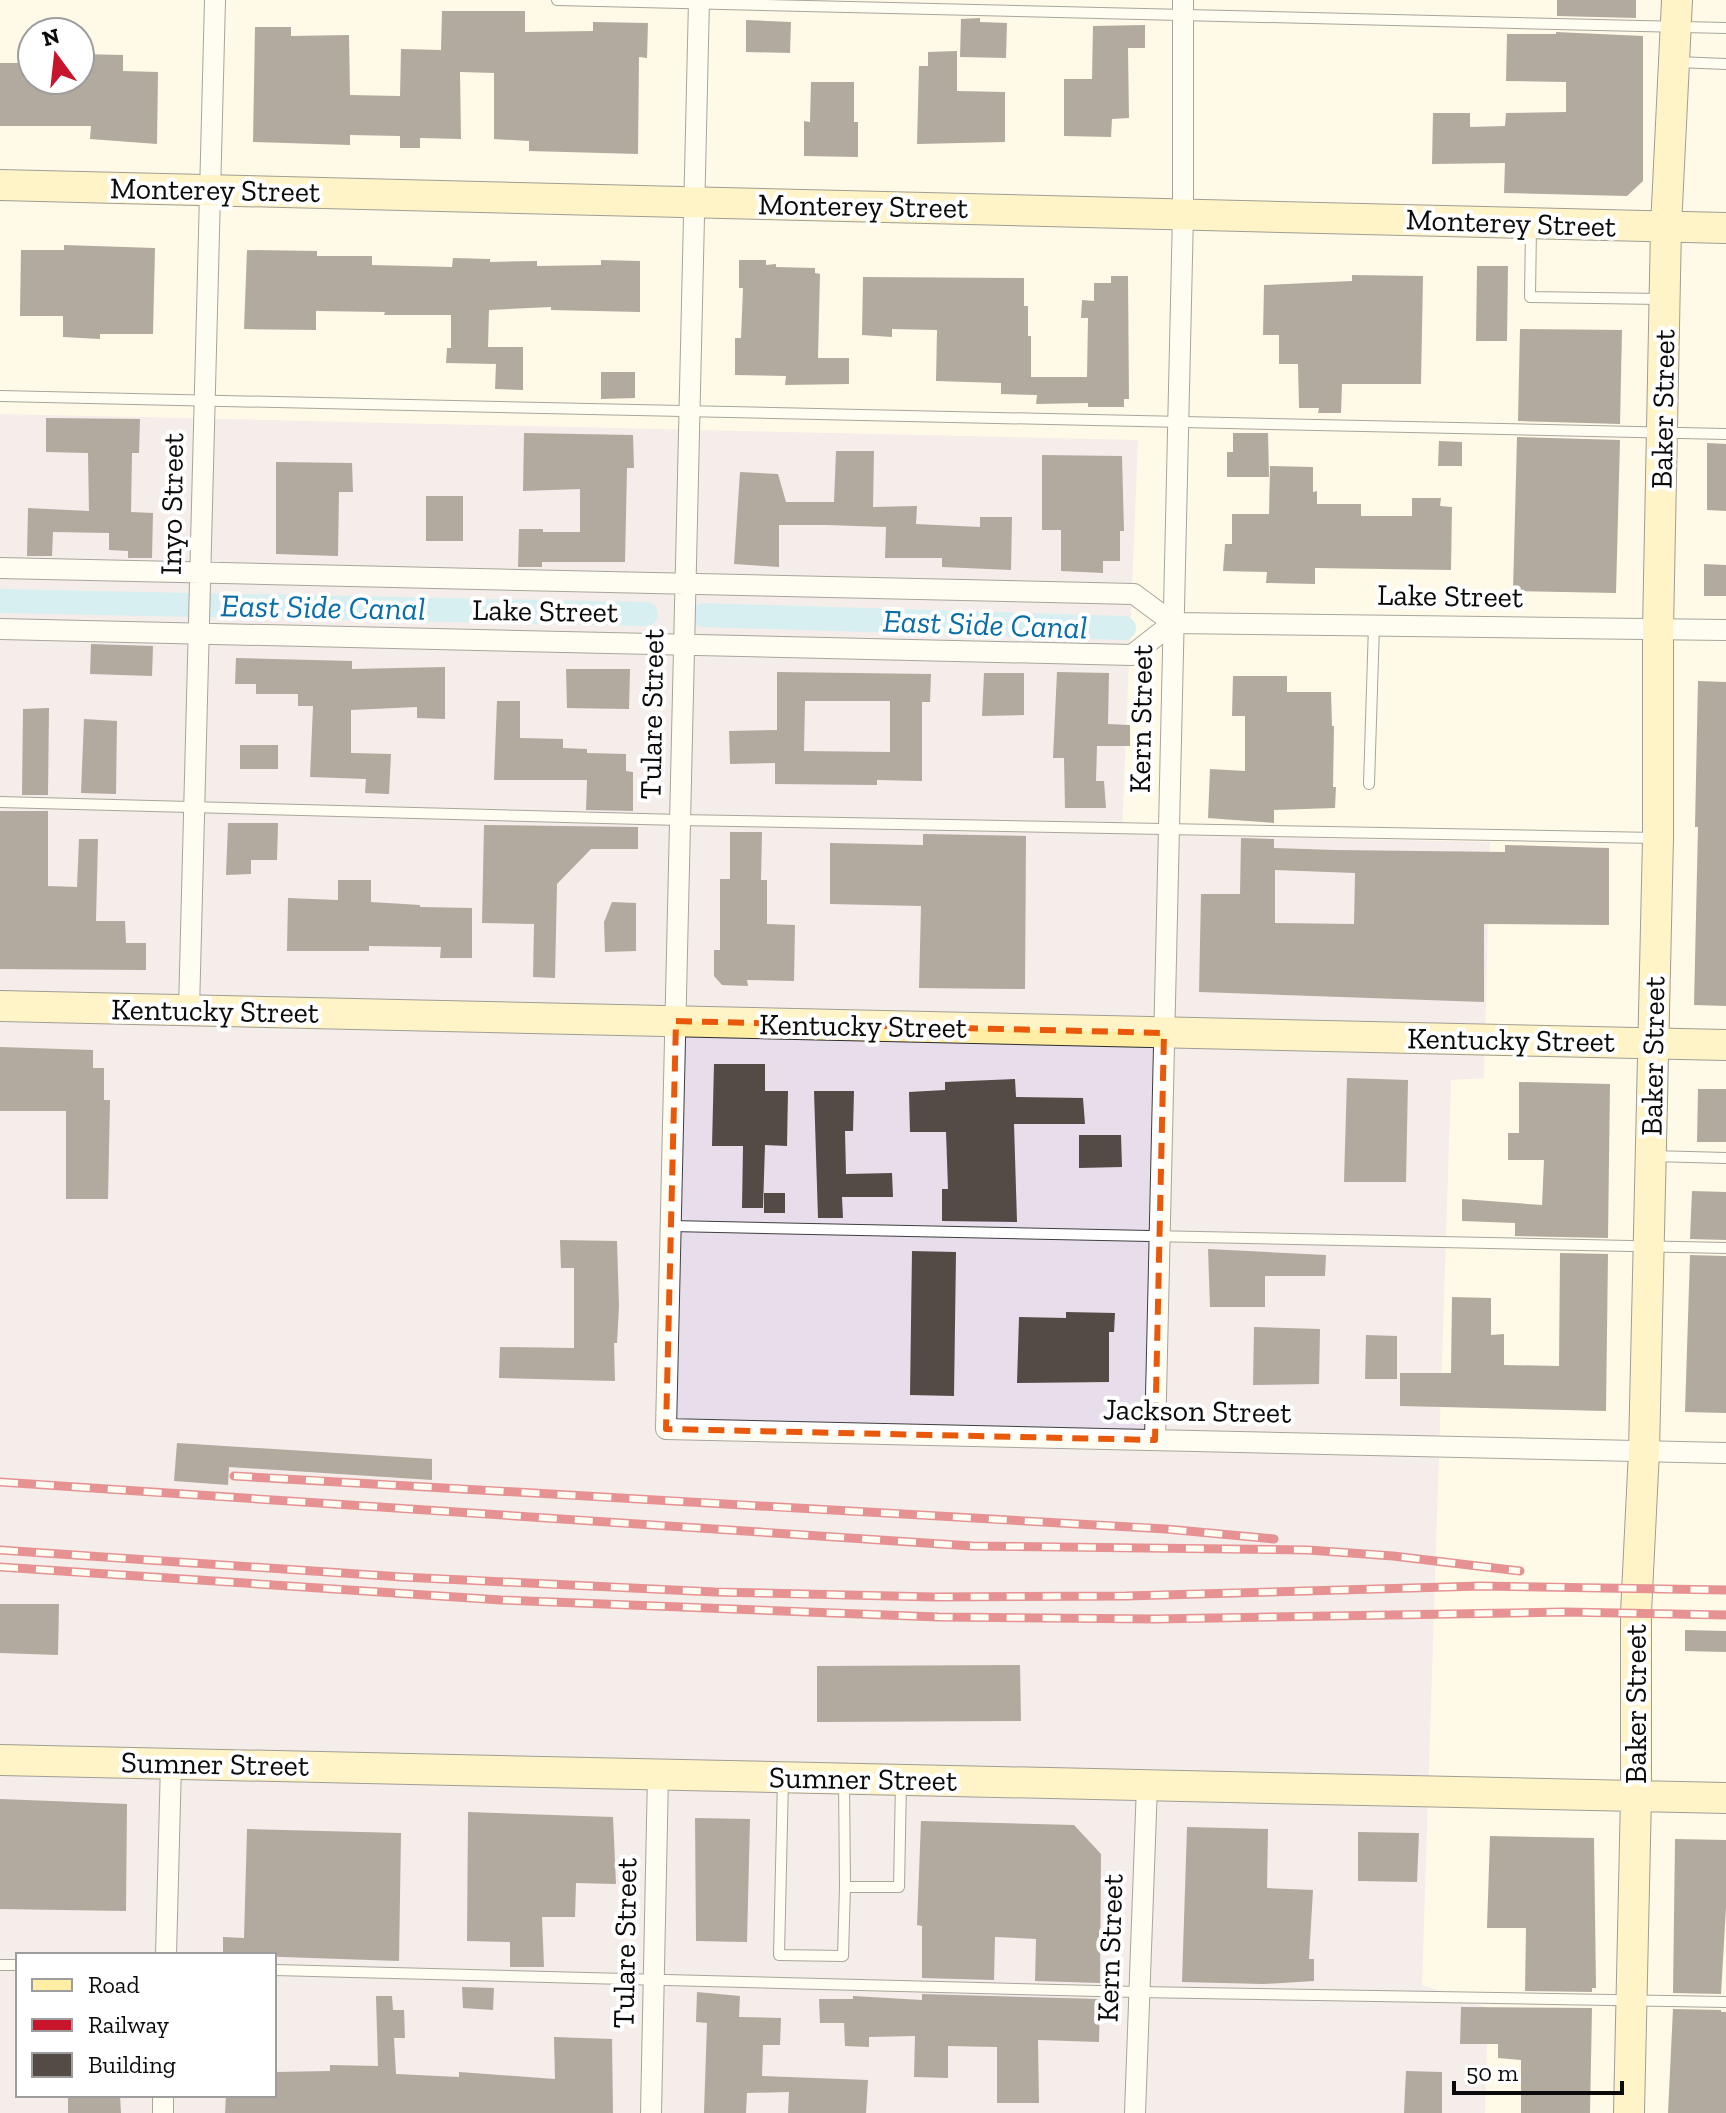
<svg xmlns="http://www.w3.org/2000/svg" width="1726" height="2113" font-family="'Zilla Slab',serif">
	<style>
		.industrial { fill: #e8ddeb; fill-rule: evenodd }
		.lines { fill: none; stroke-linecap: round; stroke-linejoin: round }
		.canal { stroke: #a7e3fc; stroke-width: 24 }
		.building { fill: #544a46; fill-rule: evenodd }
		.lane-casing { stroke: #3e3e3e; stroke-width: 12 }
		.street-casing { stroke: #3e3e3e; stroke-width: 22 }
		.secondary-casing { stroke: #2d2d2d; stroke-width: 32 }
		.lane { stroke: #fff; stroke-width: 10 }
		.street { stroke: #fff; stroke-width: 20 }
		.secondary { stroke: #ffeea3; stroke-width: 30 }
		.rail-casing { stroke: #c7162c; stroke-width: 9 }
		.rail { stroke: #fff; stroke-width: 6; stroke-dasharray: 18; stroke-linecap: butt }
		.marked { fill: none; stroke: #e8590c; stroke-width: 6; stroke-dasharray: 16 10; stroke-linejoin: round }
		.labels { text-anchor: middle; stroke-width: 8; stroke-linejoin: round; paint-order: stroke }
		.street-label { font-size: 30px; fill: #0b0b0b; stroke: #fff }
		.water-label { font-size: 32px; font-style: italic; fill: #096ea7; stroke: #fff }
	</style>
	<rect width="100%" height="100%" fill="#fff9e8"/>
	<path class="industrial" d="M0,414L1138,440L1122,834L1490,842L1484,1078L1451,1080L1422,1985L1488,2008L1485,2113H0ZM18,1955H274V2095H18Z"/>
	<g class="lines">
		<path class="canal" d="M0,601L646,614
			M703,615L1124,628"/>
	</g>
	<path class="building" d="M1557,0H1636V18L1557,16Z
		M442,11H525V32L593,31V22L648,23L647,58L639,57L638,154L529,151V141L494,139V73L460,72L461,139L420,138V148H400V136L350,135V145L253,142L255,27H291V36L349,35L350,95L400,96L401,49L441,50Z
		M980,18V22L1007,23L1006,58L960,57L961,19Z
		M746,20L791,22L790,53L746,52Z
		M1145,25V48H1128L1129,118L1112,119L1111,137L1064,136V79H1092L1093,26Z
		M1556,32L1643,36V181L1627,196L1504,193L1505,163L1432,164L1433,113H1470V127L1505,126L1506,113L1566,112V82L1506,81L1507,34H1556Z
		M957,51V91L1005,92V142L917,144L919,66H928V52Z
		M80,54L123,55V71L158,72L157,144L90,139L91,126H0V63H32V80H80Z
		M811,82H854V122H858V157L804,156V121L810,122Z
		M64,245L155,248L153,334H100V339L63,337V316H20L21,250H64Z
		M247,250L317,251V256H372V265L452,267L453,258L490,259V262L537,261V266L601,265V260L640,261V312L551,310V307L489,310L488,347H523V390L495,389L496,364L446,363L447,348H451V315H384L385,312L316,311V330L244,329Z
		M739,260H766V265L776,264V267L815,268V273L820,274L818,358H849V384L785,385L786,376L735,375V338H741L743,288H739Z
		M1477,266H1508L1507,341H1476Z
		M1352,275L1423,276L1421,384H1342L1341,413H1318L1319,408H1299L1298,364H1279V335H1263L1264,285L1352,281Z
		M1111,276H1128L1129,399H1124V407H1088V403L1036,404L1037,395L1001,394V383L936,381L937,330L892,329V337L862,335L863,277L1024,278V306H1028V336H1031V377H1087L1088,318H1081L1082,300L1094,301V283H1111Z
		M1520,329L1622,330L1620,424L1518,421Z
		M601,372H635V398L601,399Z
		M46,418L140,419L139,453H132L131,512L153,513L152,558H128V551L109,550V533L53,532L52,556H27L28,508L89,511L88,453L46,452Z
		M524,433L633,435L634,468H627L625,562H542V567H518L519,529H543V532H580V489L523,491Z
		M1233,433H1268L1269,477H1227V452H1233Z
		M1517,437L1620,440L1616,593L1513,591Z
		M1439,441L1462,442V466H1438Z
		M1707,443L1726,444V511L1707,510Z
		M836,451H874L873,507L917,506L916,524L980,527V517H1012L1011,570L942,567V558H885L886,527L827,525H779V567L734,564L740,472L778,474L786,502H834Z
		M1042,455L1122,456L1124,531H1120V561H1103V573L1061,571V530H1042Z
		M276,462L352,463L353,492H339L338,556L276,554Z
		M1270,466L1313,467V492L1317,491V504H1361V516H1412V498H1441L1440,506L1452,507L1451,570L1315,568V584L1266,583L1267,572L1223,571L1225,544H1232V514H1269Z
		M426,496H463V541H426Z
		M1704,564L1726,565V596H1704Z
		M91,644L153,646L152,676L90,674Z
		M236,658L352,661V669L445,667V719L417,718V707L351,710V753L391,754L389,794L365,793L366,779L310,777L313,706H298V694H256V684H235Z
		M566,669H630L629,709L567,708Z
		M777,672L931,674L930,702H922V781L877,780V785L775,784V763L730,764L729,731L777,730ZM805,701H890V752L804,751Z
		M1057,672L1109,673L1108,724L1130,725V746H1097L1096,781H1104L1106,808H1065L1064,758H1053Z
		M984,673H1024V715L982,716Z
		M1233,676H1287V692H1331L1332,726H1334L1333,787H1336L1335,808L1274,810V823L1208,818L1210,769L1245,771V716H1232Z
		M1698,681L1726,682V1006L1694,1005L1698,827H1695Z
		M497,701H520V738L563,739V748L587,749V753L626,754V771L633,772V811L586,810L587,780H494Z
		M49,708L48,795H22L23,709Z
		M84,719L117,721L116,794L81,793Z
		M240,745H278V769H240Z
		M0,811H48V886L77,887L79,839H98L96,921H125L126,943H146V970L0,969Z
		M228,823H278L277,860H251V874L226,875Z
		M484,825L638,827V849H591L557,884L555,978L533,977L534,924L482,923Z
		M730,832H762L761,880H767V924L795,925L794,981L747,980L748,986L722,985L714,976V950H720V879H730Z
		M923,834L1026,836L1025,989L919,988L921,906L830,904V843L923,845Z
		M1241,838L1274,839V848L1335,850L1505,852V845L1609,848V925L1484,924V1002L1199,992L1201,894H1240ZM1275,870L1355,873L1354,924L1275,923Z
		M338,880H371V902L420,905V907L472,908V958H440L441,947L369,946V951H287L288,898L338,900Z
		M612,902L636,903V951L605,952L604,922Z
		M0,1047L93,1050V1068H104V1100H110L108,1199H66V1111H0Z
		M714,1064H765V1091H788L787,1146L765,1145L763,1208H742L743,1146H712Z
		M1347,1078L1408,1080L1406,1182H1344Z
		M1015,1079L1016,1097L1083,1098L1085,1124H1014L1017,1222L942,1221V1189H948L946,1132H910L909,1092L945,1090V1082Z
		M1519,1082L1610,1084L1608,1238L1515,1236V1223L1462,1221V1199L1542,1205L1544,1160H1508V1133H1519Z
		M1698,1089H1726V1142H1697Z
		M814,1091H854L853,1131H845L846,1174L892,1173L893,1197H842L843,1218H818Z
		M1079,1135H1121L1122,1167L1079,1168Z
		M1692,1191L1726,1192V1240L1690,1239Z
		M764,1193H785V1213H764Z
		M560,1240L617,1241L619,1306L617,1343H614L615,1381L499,1378L500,1347L574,1348V1268H561Z
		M1208,1249L1326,1255L1325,1276H1265V1307H1210Z
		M912,1251L956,1252L954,1396L910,1395Z
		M1560,1253L1608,1254L1606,1411L1400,1406V1373H1451L1452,1297L1491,1298V1335L1504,1334V1365L1559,1366Z
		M1690,1255L1726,1256V1413L1685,1412Z
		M1066,1312L1115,1313L1114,1332H1109V1382L1017,1383L1019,1317L1066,1318Z
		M1254,1327L1320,1329L1319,1384L1253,1385Z
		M1366,1335L1397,1336V1379H1365Z
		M177,1443L432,1459V1480L229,1467L228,1485L174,1481Z
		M0,1604H59L58,1655L0,1653Z
		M1685,1630L1726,1631V1652L1685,1651Z
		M1020,1665L1021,1721L817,1722V1666Z
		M0,1799L127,1804L126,1911L0,1909Z
		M468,1812L613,1817L616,1884L576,1883L575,1917H542L544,1967H510V1942L467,1941Z
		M695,1818L750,1819L747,1942L696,1941Z
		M921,1821L1074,1825L1101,1854L1100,1983L1035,1981L1036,1939L995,1937L994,1980L922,1978V1926L917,1925Z
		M1187,1827L1268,1829L1267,1888L1313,1890L1309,1959H1314V1981L1264,1984L1182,1982Z
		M247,1829L401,1833L399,1961L223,1955V1937L244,1938Z
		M1358,1832L1419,1833L1417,1882L1358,1881Z
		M1490,1836L1594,1838L1596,1988H1592V1992L1525,1991L1526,1928H1487Z
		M1675,1839L1726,1840V1907L1721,1994L1673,1993Z
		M462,1987L494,1988L493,2010L463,2008Z
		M697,1992L740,1996L739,2017L781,2018L780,2045H763L762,2076L868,2080L866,2113H788L789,2092L747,2093L746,2113H704L707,2023L696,2022Z
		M922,1994L1100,1999L1099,2042L1038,2040L1039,2103H997V2047L948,2046V2078L914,2077L915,2036L869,2037V2047L845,2046L844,2023H820L819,1999H853V1996L922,2000Z
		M376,1996H392L393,2010H404L405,2038H394L396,2074L459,2077V2072L555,2079L554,2037L612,2039L613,2113H225L226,2095H274V2072L330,2071V2065L378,2066Z
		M1461,2007L1592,2008L1590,2113H1521V2060L1498,2058V2044H1460Z
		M1673,2009L1721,2010V2012H1726V2113H1668Z
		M1406,2071L1442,2072V2113H1404Z
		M68,2095H120L121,2113H68Z"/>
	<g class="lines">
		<defs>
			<path id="lane" d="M557,0L1726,28
				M1677,62L1726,64
				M1531,227L1530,297L1660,299
				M0,396L1726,434
				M1369,784L1374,625
				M0,802L680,820L1656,838
				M1652,1156L1726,1158
				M671,1226L1726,1248
				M783,1779L779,1955L843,1956L845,1887H899L901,1782
				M844,1781L845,1887
				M0,1965H18
				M274,1970L1138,1992L1726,2002"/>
			<path id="street" d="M699,0L666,1429L1726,1453
				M0,568L1134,594L1173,623L1726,630
				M0,629L1132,655L1173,623
				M189,1010L215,0
				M1155,1440L1183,214V0
				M166,1955L171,1763
				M163,2113V2095
				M651,2113L658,1774
				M1135,2113L1147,1785"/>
			<path id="secondary" d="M0,185L1726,228
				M0,1006L1726,1045
				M0,1760L1726,1798
				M1629,2113L1636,1796V1613L1644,1451L1658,838V629L1666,227L1677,0"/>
		</defs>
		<use href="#lane" class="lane-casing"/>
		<use href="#street" class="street-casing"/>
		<use href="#secondary" class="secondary-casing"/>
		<use href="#lane" class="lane"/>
		<use href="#street" class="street"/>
		<use href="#secondary" class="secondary"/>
		<defs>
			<path id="rail" d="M234,1476L1166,1529L1274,1539
				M0,1482L972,1546L1308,1550L1393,1556L1520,1571
				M0,1550L402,1577L715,1592L934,1597L1126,1596L1481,1586L1726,1590
				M0,1567L501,1600L938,1617L1155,1619L1565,1612L1726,1615"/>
		</defs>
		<use href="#rail" class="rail-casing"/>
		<use href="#rail" class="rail"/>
	</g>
	<path d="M0 0H1726V2113H0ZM676,1021L1164,1033L1155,1440L666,1429Z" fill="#fff9e8" fill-opacity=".55" fill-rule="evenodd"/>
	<path class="marked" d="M676,1021L1164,1033L1155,1440L666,1429Z"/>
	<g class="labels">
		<g class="street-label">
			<text transform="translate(215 190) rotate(1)" y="10">Monterey Street</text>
			<text transform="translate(863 206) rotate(1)" y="10">Monterey Street</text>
			<text transform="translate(1511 223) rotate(2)" y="10">Monterey Street</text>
			<text transform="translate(1663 409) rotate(-89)" y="10">Baker Street</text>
			<text transform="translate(172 504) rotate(-89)" y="10">Inyo Street</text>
			<text transform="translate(1450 596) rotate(1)" y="10">Lake Street</text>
			<text transform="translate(545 611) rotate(1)" y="10">Lake Street</text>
			<text transform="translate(652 714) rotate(-89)" y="10">Tulare Street</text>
			<text transform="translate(1141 719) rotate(-89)" y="10">Kern Street</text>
			<text transform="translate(215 1011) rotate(1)" y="10">Kentucky Street</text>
			<text transform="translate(863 1026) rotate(1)" y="10">Kentucky Street</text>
			<text transform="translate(1511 1040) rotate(1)" y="10">Kentucky Street</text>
			<text transform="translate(1653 1056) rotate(-89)" y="10">Baker Street</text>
			<text transform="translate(1197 1411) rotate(1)" y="10">Jackson Street</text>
			<text transform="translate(1636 1704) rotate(-90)" y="10">Baker Street</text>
			<text transform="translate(215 1764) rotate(1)" y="10">Sumner Street</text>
			<text transform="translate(863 1779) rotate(1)" y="10">Sumner Street</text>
			<text transform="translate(625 1943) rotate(-89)" y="10">Tulare Street</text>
			<text transform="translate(1110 1948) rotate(-88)" y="10">Kern Street</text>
		</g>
		<g class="water-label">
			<text transform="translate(323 607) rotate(1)" y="11">East Side Canal</text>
			<text transform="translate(985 624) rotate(2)" y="11">East Side Canal</text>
		</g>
	</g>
	<rect x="16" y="1953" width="260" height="144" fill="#ffffff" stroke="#9d9d9d" stroke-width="2"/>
	<rect x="32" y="1979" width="40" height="12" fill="#ffeea3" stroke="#9d9d9d" stroke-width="2"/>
	<text x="88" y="1993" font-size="24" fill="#0b0b0b">Road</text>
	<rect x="32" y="2019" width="40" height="12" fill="#c7162c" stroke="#9d9d9d" stroke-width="2"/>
	<text x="88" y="2033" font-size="24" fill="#0b0b0b">Railway</text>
	<rect x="32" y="2053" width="40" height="24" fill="#544a46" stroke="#9d9d9d" stroke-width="2"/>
	<text x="88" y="2073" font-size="24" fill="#0b0b0b">Building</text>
	<g transform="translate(56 56) rotate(345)"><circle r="38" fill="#ffffff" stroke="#9d9d9d" stroke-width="2"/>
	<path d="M0-6L14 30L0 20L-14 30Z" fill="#c7162c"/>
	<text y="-12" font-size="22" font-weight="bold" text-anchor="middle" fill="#0b0b0b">N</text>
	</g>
	<path d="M1454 2081v12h168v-12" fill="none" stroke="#0b0b0b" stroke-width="4"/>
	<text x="1466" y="2081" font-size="24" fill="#0b0b0b" stroke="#ffffff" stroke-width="6" paint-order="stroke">50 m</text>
</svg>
